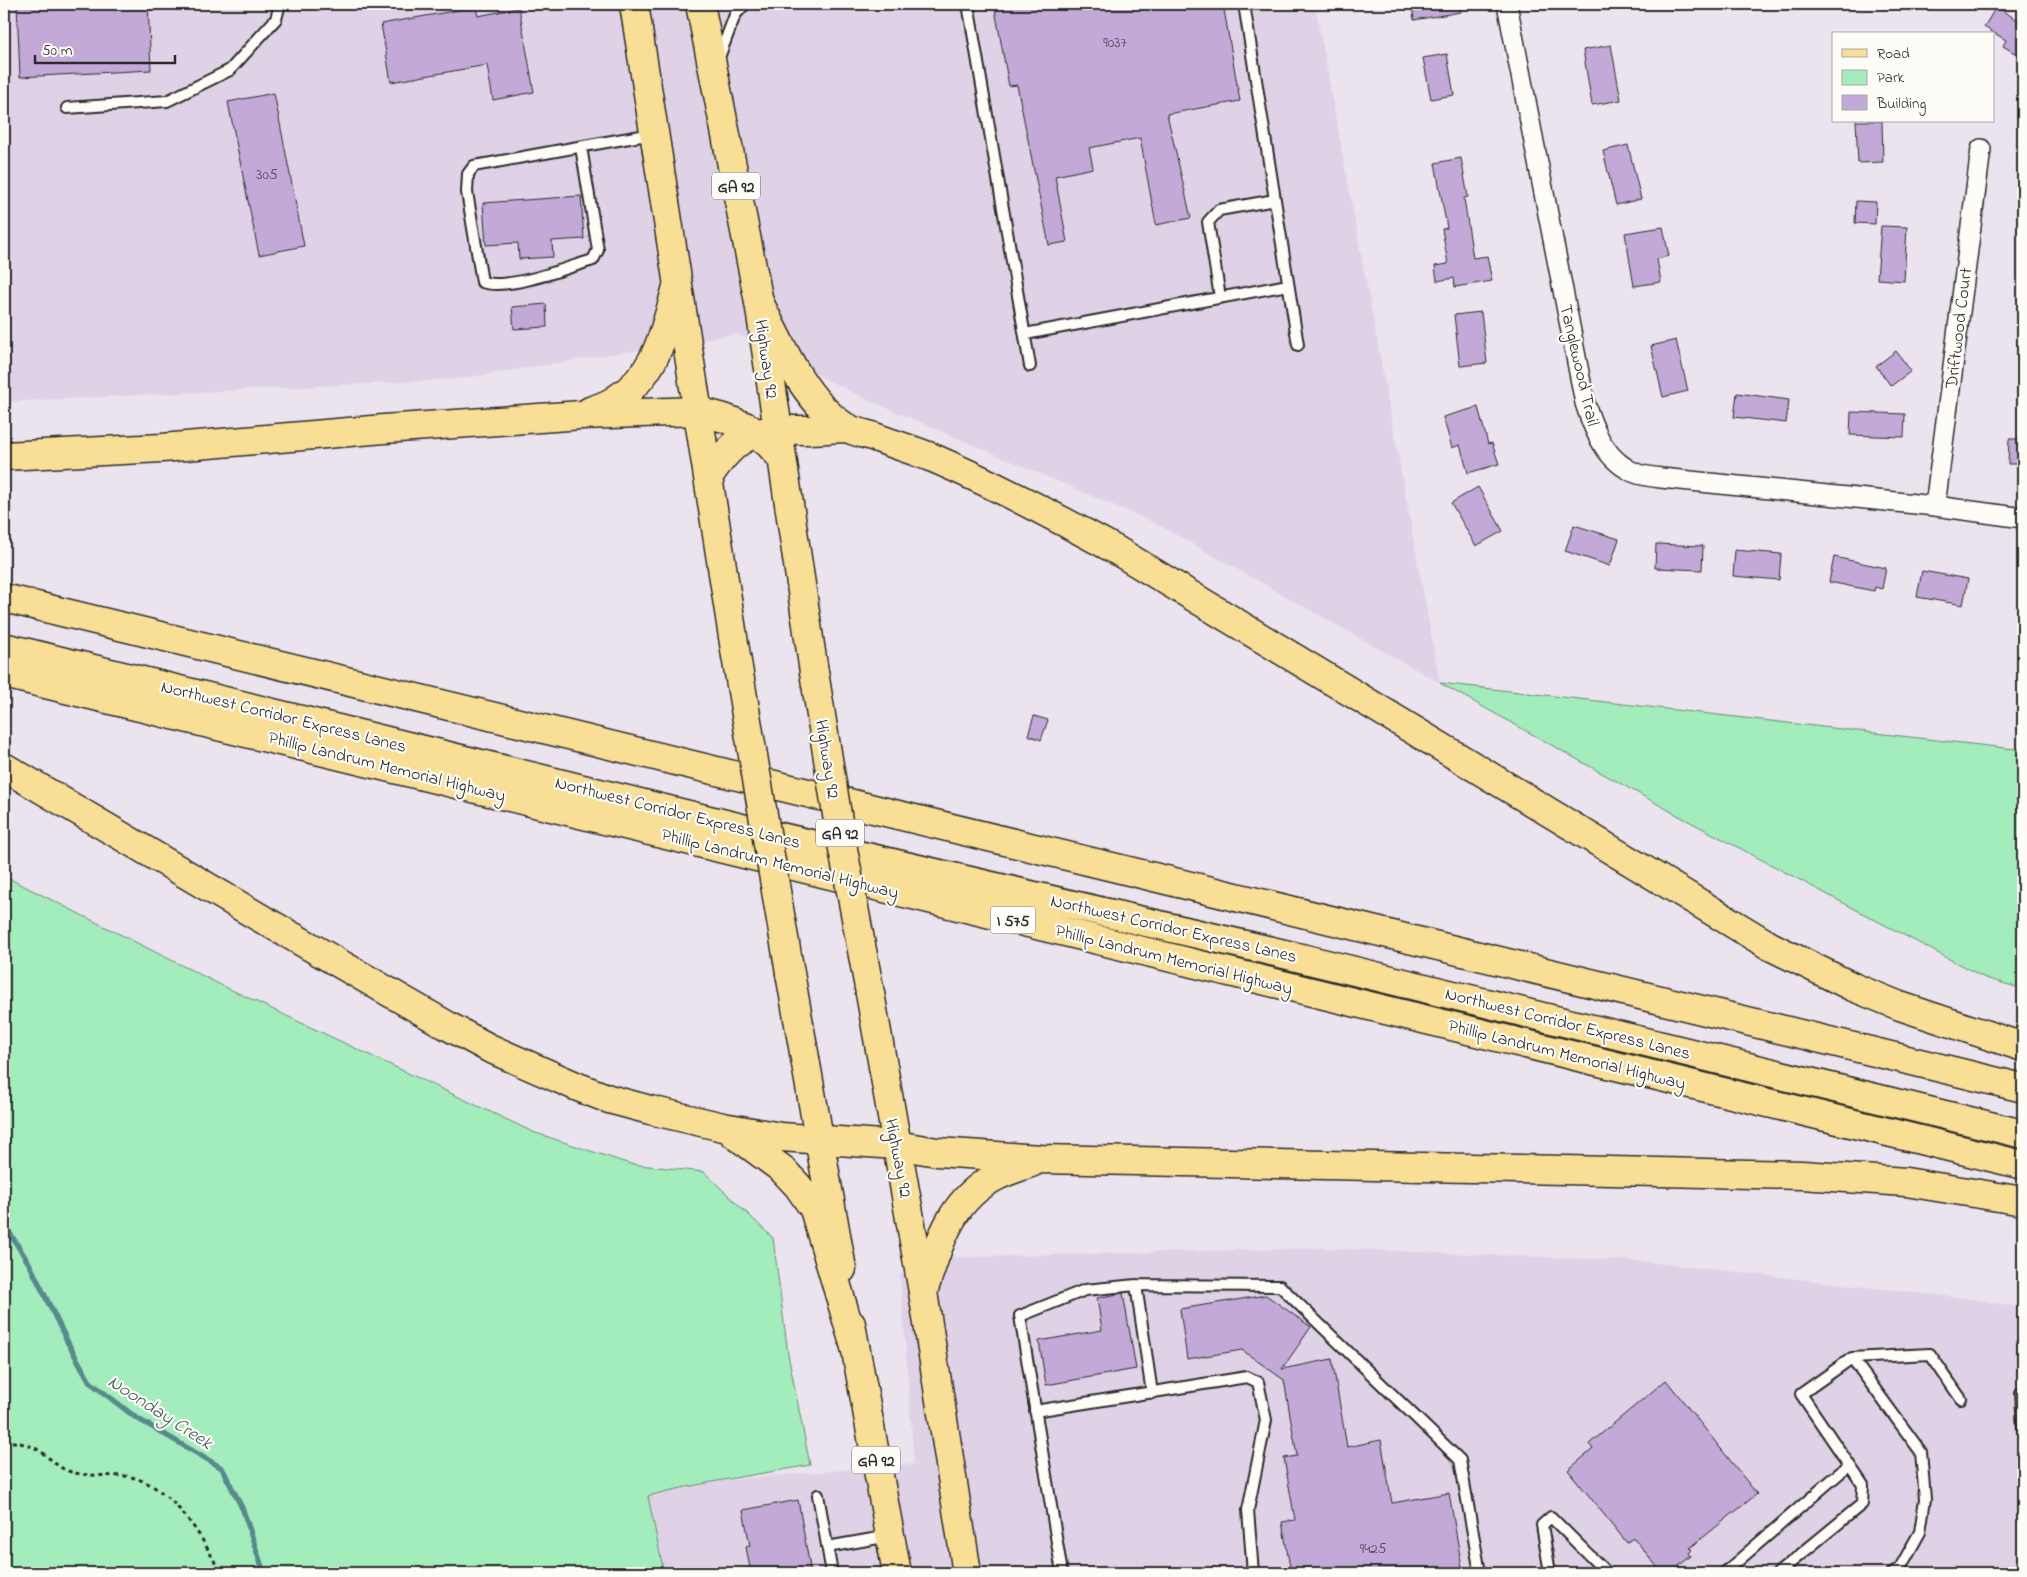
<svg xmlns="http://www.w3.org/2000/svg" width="2027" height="1577" font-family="'Indie Flower',sans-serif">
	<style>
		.built { fill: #dfd2e7 }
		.green { fill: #a3ecbb; stroke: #678c73 }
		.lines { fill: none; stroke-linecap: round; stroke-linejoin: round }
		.stream { stroke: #59898f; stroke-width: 5.5 }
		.building { fill: #c2a9d8; stroke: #2b2b2b }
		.service-casing { stroke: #2b2b2b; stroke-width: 14 }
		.minor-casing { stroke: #2b2b2b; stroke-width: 22 }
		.primary-casing { stroke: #2b2b2b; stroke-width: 31 }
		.motorway-casing { stroke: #2b2b2b; stroke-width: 31 }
		.path { stroke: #2b2b2b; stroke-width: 3; stroke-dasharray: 4 4; stroke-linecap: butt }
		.service { stroke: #fdfcf7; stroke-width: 10 }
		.minor { stroke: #fdfcf7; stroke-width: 19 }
		.primary { stroke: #f9df96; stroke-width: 28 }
		.motorway { stroke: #f9df96; stroke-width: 28 }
		.primary-bridge-casing { stroke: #2b2b2b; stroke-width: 31; stroke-linecap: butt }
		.primary-bridge { stroke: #f9df96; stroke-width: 28 }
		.labels { text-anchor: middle; stroke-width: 4.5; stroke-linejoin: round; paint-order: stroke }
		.number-label { font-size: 15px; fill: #514a56 }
		.shield { fill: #fdfcf7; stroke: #6a6a68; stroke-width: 1 }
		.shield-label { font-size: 16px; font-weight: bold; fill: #2b2b2b }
		.street-label { font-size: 18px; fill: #2b2b2b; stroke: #fdfcf7 }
		.water-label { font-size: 19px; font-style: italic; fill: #425a5d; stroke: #fdfcf7 }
	</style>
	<rect width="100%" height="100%" fill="#ebe3ee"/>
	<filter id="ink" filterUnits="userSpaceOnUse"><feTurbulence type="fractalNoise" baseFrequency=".02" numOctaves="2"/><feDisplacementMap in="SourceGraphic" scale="10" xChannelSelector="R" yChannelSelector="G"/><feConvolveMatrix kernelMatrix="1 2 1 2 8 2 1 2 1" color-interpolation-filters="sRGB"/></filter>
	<g filter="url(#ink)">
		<path class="built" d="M4,4H1315L1440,683L1155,523L864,398L737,334L458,379L4,402Z
			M1319,1248L1639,1261L1972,1299L2023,1308V1573H664L648,1496L695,1484L728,1480L914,1464L900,1274L934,1258Z"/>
		<path class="green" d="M1440,683L2023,750V989L1985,978L1679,816Z
			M4,876L221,985L533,1132L630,1164L704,1172L773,1238L788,1354L810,1465C756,1475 701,1482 648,1496L664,1573H4Z"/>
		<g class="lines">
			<path class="stream" d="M4,1224L30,1265L68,1343L90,1382L135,1417L222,1468L243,1510L264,1573"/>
		</g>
		<path class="building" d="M17,4H148L151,70L20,77Z
			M994,4H1223L1240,101L1167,114L1191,218L1156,225L1140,138L1089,148L1093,168L1055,176L1067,242L1049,245L1017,85L1009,86Z
			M1412,4H1460L1461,12L1414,20Z
			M476,7L478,16L519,8L534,92L493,100L487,65L391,82L381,24Z
			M1996,7L2023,23V58L2003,46L2006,40L1984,27Z
			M1611,45L1621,100L1592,105L1583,50Z
			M1447,54L1454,95L1431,99L1423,58Z
			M274,93L304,246L259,255L228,102Z
			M1856,121H1882L1883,162L1858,163Z
			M1628,145L1641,199L1616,205L1603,151Z
			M1461,158L1468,197L1464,198L1473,258L1487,256L1492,281L1455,287L1454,278L1437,281L1435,266L1448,264L1442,229L1447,228L1435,163Z
			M581,196L584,239L552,241L553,257L519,259L518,243L486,245L483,203Z
			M1856,201L1876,202L1875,224L1855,223Z
			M1881,226L1907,227L1904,281L1877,279Z
			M1663,227L1669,256L1657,259L1661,282L1634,286L1625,233Z
			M546,304L547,327L514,329L512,307Z
			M1481,312L1487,363L1460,366L1454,315Z
			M1676,340L1688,391L1663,397L1651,346Z
			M1896,351L1911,371L1891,386L1876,366Z
			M1737,393L1789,400L1786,423L1734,417Z
			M1478,407L1488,444L1492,443L1499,464L1468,473L1460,445L1452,448L1443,417Z
			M1851,412L1905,414L1904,437L1850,435Z
			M2009,439H2023V464H2008Z
			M1478,487L1503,531L1476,546L1451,503Z
			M1574,525L1619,539L1610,566L1565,551Z
			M1656,544L1703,546L1702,570L1655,568Z
			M1735,550L1781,554L1779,580L1733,576Z
			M1834,557L1886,568L1882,589L1875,587L1874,591L1829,582Z
			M1922,571L1968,579L1963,605L1917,597Z
			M1034,716L1048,720L1041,740L1028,735Z
			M1123,1293L1136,1369L1046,1385L1039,1341L1102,1330L1097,1298Z
			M1266,1295L1311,1327L1282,1369L1332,1359L1347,1447L1381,1440L1392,1503L1449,1493L1463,1573H1291L1282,1522L1295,1520L1284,1458L1297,1456L1284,1380L1242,1350L1187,1359L1180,1309Z
			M1666,1380L1757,1494L1690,1548L1692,1550L1689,1553L1691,1556L1670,1573H1662L1634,1538L1627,1543L1568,1470L1593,1449L1589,1444Z
			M798,1500L811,1573H751L746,1547L750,1546L743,1510Z"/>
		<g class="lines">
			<defs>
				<path id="service" d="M968,4L1030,366
					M1244,4L1298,345
					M718,60L735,15L745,4
					M67,108L167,101L230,70L276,19L280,4
					M581,147L598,250L593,260C566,268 508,291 482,282L467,192L468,174L474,166C534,155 593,144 653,134
					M1220,297L1208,222L1219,210L1275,200
					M1025,334L1288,285
					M1136,1285L1152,1393
					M1852,1358L1930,1354L1961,1399
					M2023,1392L2021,1393L2023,1428
					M1035,1411L1247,1377L1258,1382L1266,1420L1248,1510L1253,1573
					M818,1495L832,1573
					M827,1547L890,1536
					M1062,1573L1020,1316L1085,1290L1136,1285L1280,1286L1460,1460L1480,1573
					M1550,1573L1542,1525L1551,1517L1607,1573
					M1724,1573L1849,1465
					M1778,1573L1862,1504L1863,1485L1801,1394L1852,1358L1921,1452L1925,1499L1920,1532L1900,1568L1892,1573"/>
				<path id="minor" d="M1507,4L1585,403C1594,432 1607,463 1638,474C1645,476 1653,477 1661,478L1935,506L2023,518
					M1935,506L1981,149"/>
				<path id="primary" d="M634,4L736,656
					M700,4L759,302L814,672
					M790,973L842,1269
					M870,993L923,1292L967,1573
					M851,1324L897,1573"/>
				<path id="motorway" d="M759,302C780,344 805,403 847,428C855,432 865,434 872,436C893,444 913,450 933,458C996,485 1056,517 1116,550L1770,946L1853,987L1900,1006L2023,1047
					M590,411C599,408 608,405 615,400C658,374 664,331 677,287
					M4,456L162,448L384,429L582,415L698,411L724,418L747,427L768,443L781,457
					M709,476C738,432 755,429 805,430C820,430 834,428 848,428
					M4,598L2023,1088
					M4,647L742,828L1293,956L2023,1134
					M4,674L2023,1165
					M4,767L257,916L448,1026L489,1048L578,1087L609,1099L650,1110L723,1127L781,1137L896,1145L937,1152L1041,1159L1802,1175L1906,1182L2023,1201
					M733,1133L782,1169L798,1186L814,1209L855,1347
					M923,1292C939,1245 949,1200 997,1176C1009,1170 1021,1167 1033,1162"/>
			</defs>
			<use href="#service" class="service-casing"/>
			<use href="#minor" class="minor-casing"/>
			<use href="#primary" class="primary-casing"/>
			<use href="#motorway" class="motorway-casing"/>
			<path class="path" d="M4,1441C17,1442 29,1444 40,1451C50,1458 56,1466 68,1471C86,1477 106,1475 125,1476C168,1481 204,1537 220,1573"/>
			<use href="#service" class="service"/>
			<use href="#minor" class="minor"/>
			<use href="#primary" class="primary"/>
			<use href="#motorway" class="motorway"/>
			<defs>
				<path id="primary-bridge" d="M736,656L790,973
					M814,672L840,833L870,993"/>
			</defs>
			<use href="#primary-bridge" class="primary-bridge-casing"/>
			<use href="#primary-bridge" class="primary-bridge"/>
		</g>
	</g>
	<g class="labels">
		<g class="number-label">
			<text x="1115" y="47">9037</text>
			<text x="267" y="179">305</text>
			<text x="1373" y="1553">9425</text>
		</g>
		<g class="shield">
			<rect x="712" y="172.5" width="48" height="27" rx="4"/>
			<rect x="816" y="819.5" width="48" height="27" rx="4"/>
			<rect x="990.5" y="906.5" width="45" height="27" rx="4"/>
			<rect x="852" y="1446.5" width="48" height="27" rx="4"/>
		</g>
		<g class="shield-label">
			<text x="736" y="192">GA 92</text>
			<text x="840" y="839">GA 92</text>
			<text x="1013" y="926">I 575</text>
			<text x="876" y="1466">GA 92</text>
		</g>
		<g class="street-label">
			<text transform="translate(1958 328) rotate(-83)" y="6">Driftwood Court</text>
			<text transform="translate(767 359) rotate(82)" y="6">Highway 92</text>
			<text transform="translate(1580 365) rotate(77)" y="6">Tanglewood Trail</text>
			<text transform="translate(284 716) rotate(14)" y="6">Northwest Corridor Express Lanes</text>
			<text transform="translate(828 759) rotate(81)" y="6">Highway 92</text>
			<text transform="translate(387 766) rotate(14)" y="6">Phillip Landrum Memorial Highway</text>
			<text transform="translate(678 812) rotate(14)" y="6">Northwest Corridor Express Lanes</text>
			<text transform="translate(780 863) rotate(14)" y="6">Phillip Landrum Memorial Highway</text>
			<text transform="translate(1174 928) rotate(13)" y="6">Northwest Corridor Express Lanes</text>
			<text transform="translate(1174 959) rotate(14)" y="6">Phillip Landrum Memorial Highway</text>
			<text transform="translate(1568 1023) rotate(14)" y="6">Northwest Corridor Express Lanes</text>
			<text transform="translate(1567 1054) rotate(14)" y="6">Phillip Landrum Memorial Highway</text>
			<text transform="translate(899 1158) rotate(79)" y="6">Highway 92</text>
		</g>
		<g class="water-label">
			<text transform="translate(161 1411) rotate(33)" y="7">Noonday Creek</text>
		</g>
	</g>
	<rect width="2027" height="1577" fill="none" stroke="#fdfcf7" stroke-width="20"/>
	<rect x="10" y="10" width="2007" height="1557" fill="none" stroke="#2b2b2b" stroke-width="2" filter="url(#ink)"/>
	<rect x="1832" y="32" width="162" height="90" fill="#fdfcf7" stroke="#a9a8a5"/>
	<rect x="1842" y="49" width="25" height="8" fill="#f9df96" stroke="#a9a8a5"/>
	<text x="1877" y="58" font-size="15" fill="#2b2b2b">Road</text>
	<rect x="1842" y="70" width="25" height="15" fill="#a3ecbb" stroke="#a9a8a5"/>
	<text x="1877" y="82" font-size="15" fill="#2b2b2b">Park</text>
	<rect x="1842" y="95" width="25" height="15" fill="#c2a9d8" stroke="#a9a8a5"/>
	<text x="1877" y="108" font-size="15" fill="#2b2b2b">Building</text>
	<path d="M35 55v8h140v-8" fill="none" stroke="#2b2b2b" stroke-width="2.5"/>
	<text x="42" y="55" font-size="15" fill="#2b2b2b" stroke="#fdfcf7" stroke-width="4" paint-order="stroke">50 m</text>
</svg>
